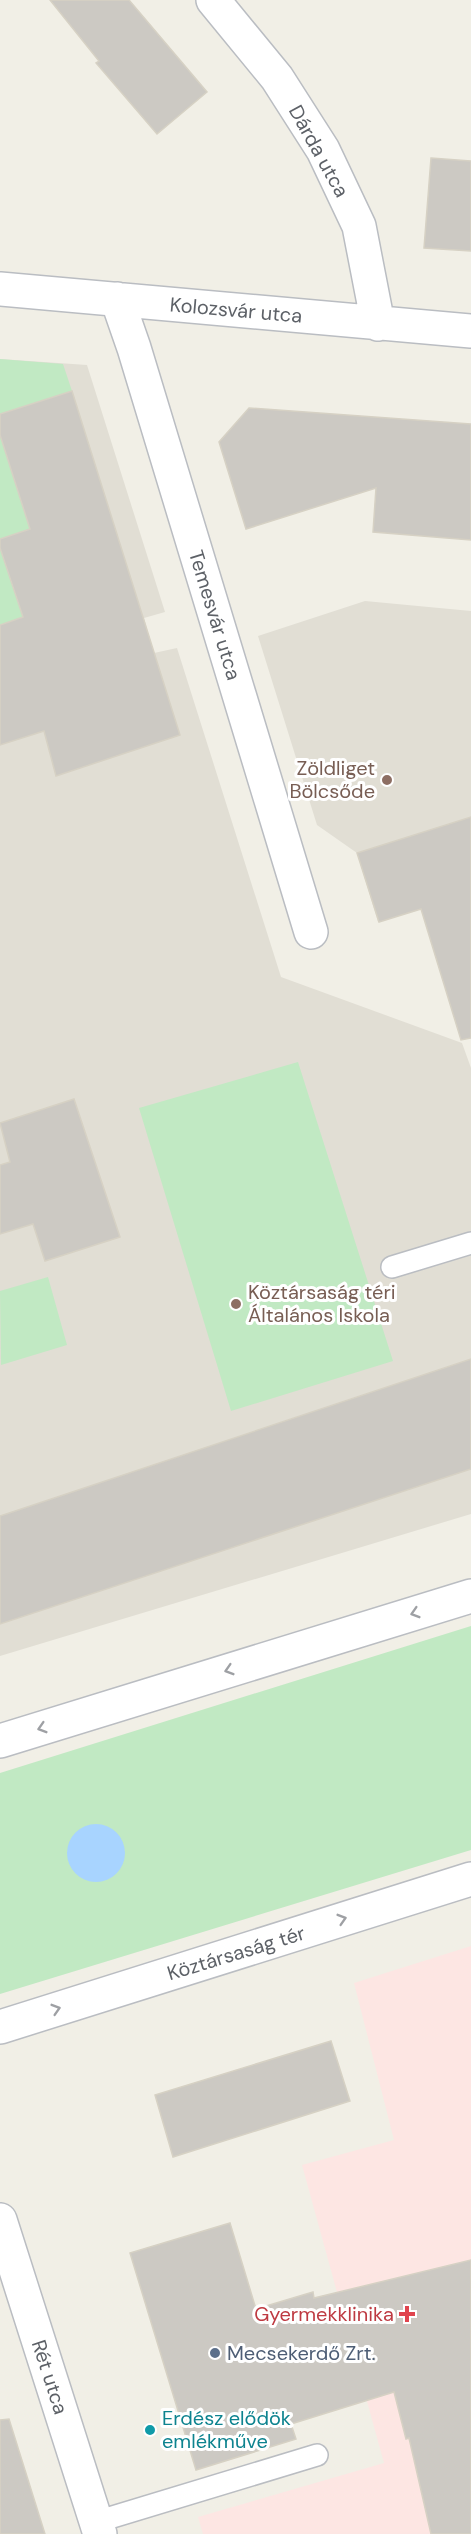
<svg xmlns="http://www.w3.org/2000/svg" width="471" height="2534" font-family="'DM Sans',sans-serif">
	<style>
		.education { fill: #e1ded4 }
		.medical { fill: #fde6e3 }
		.green { fill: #c1e9c3 }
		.water { fill: #a8d4ff }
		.building { fill: #ccc9c3; stroke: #d6d1c4; stroke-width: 1.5 }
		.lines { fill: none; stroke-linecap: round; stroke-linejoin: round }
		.service-casing { stroke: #babdc2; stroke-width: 24 }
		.minor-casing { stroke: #babdc2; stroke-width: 36 }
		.service { stroke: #fff; stroke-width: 21 }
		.minor { stroke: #fff; stroke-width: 33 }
		.oneway { stroke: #9ea0a4 }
		.education-dot { fill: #8d6e63; stroke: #fff; stroke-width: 2 }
		.health-dot { fill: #e0444e; stroke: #fff; stroke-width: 2 }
		.service-dot { fill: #5c6f8a; stroke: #fff; stroke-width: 2 }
		.culture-dot { fill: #0f9aa8; stroke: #fff; stroke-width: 2 }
		.labels { text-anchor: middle; stroke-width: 6; stroke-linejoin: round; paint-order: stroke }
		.street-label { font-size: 20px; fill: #5d6167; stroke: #fff }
		.education-label { font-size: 20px; fill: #785e54; stroke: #fff; text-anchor: end }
		.health-label { font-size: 20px; fill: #be3a42; stroke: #fff; text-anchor: end }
		.service-label { font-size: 20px; fill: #4e5e75; stroke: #fff; text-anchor: start }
		.culture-label { font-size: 20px; fill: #0d838f; stroke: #fff; text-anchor: start }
	</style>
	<rect width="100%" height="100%" fill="#f1efe6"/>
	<path class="education" d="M0,359L87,365L165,612L144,618L154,653L177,648L281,977L462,1043L471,1068V1514L0,1656Z
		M365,601L471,611V1008L421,909L378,922L357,853L317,825L258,636Z"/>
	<path class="medical" d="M471,1946V2534H203L198,2517L384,2463L302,2165L394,2140L354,1983Z"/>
	<path class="green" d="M0,359L63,364L72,391L0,414Z
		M0,435L30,529L0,539Z
		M0,548L23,617L0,625Z
		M298,1062L393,1361L231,1411L139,1108Z
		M48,1277L67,1345L1,1365L0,1291Z
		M471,1626V1850L0,1994V1773Z"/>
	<path class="water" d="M67 1853a29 29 0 1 1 58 0a29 29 0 1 1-58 0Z"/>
	<path class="building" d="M50,0H129L207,92L157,134L96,63L99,61Z
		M431,158L471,161V251L424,248Z
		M72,391L180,735L56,776L44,731L0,745V625L23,617L0,548V539L30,529L0,435V414Z
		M249,408L471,424V540L373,532L376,488L246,529L219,442Z
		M471,817V1038L461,1040L421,909L379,922L357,853Z
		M74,1099L120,1237L45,1261L33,1224L0,1234V1165L10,1162L0,1123Z
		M471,1359V1469L0,1624V1516Z
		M331,2041L350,2101L173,2157L155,2095Z
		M230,2223L256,2309L313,2292L314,2298L471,2260V2534H431L409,2438L406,2439L394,2392L291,2424L296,2439L196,2470L130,2253Z
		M9,2419L45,2534H0V2420Z"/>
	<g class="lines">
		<defs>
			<path id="service" d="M392,1267L471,1243
				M96,2522L317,2455"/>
			<path id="minor" d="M213,0L277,78L323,150L359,226L378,324
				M0,289L471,331
				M117,299L134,348L311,932
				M0,1741L471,1596
				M0,2027L471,1879
				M0,2220L100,2534"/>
		</defs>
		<use href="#service" class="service-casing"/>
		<use href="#minor" class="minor-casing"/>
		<use href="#service" class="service"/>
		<use href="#minor" class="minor"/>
	</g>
	<defs><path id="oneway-chevron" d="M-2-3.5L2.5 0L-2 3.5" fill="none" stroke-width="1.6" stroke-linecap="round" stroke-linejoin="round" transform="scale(1.5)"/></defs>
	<g class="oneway">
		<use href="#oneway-chevron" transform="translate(415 1613) rotate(163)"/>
		<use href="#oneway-chevron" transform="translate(229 1670) rotate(163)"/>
		<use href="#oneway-chevron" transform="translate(42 1728) rotate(163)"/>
		<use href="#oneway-chevron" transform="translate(342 1919) rotate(-17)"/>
		<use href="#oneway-chevron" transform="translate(56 2009) rotate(-17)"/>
	</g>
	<g class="education-dot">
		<circle cx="387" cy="780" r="6"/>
		<circle cx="236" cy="1304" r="6"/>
	</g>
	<path class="health-dot" d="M404 2305h6v6h6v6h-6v6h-6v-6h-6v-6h6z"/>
	<circle class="service-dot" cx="215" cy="2353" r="6"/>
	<circle class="culture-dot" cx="150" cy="2430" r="6"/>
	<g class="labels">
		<g class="street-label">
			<text transform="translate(319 151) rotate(61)" y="7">Dárda utca</text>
			<text transform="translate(236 310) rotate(5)" y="7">Kolozsvár utca</text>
			<text transform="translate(215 615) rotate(73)" y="7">Temesvár utca</text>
			<text transform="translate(236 1953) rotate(-17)" y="7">Köztársaság tér</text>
			<text transform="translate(50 2377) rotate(72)" y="7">Rét utca</text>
		</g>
		<g class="education-label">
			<text x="375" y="775">Zöldliget<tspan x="375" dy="23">Bölcsőde</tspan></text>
			<text x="248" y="1299" text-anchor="start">Köztársaság téri<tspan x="248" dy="23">Általános Iskola</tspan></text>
		</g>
		<g class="health-label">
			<text x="394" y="2321">Gyermekklinika</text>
		</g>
		<g class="service-label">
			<text x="227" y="2360">Mecsekerdő Zrt.</text>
		</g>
		<g class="culture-label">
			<text x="162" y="2425">Erdész elődök<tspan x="162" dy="23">emlékműve</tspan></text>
		</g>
	</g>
</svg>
